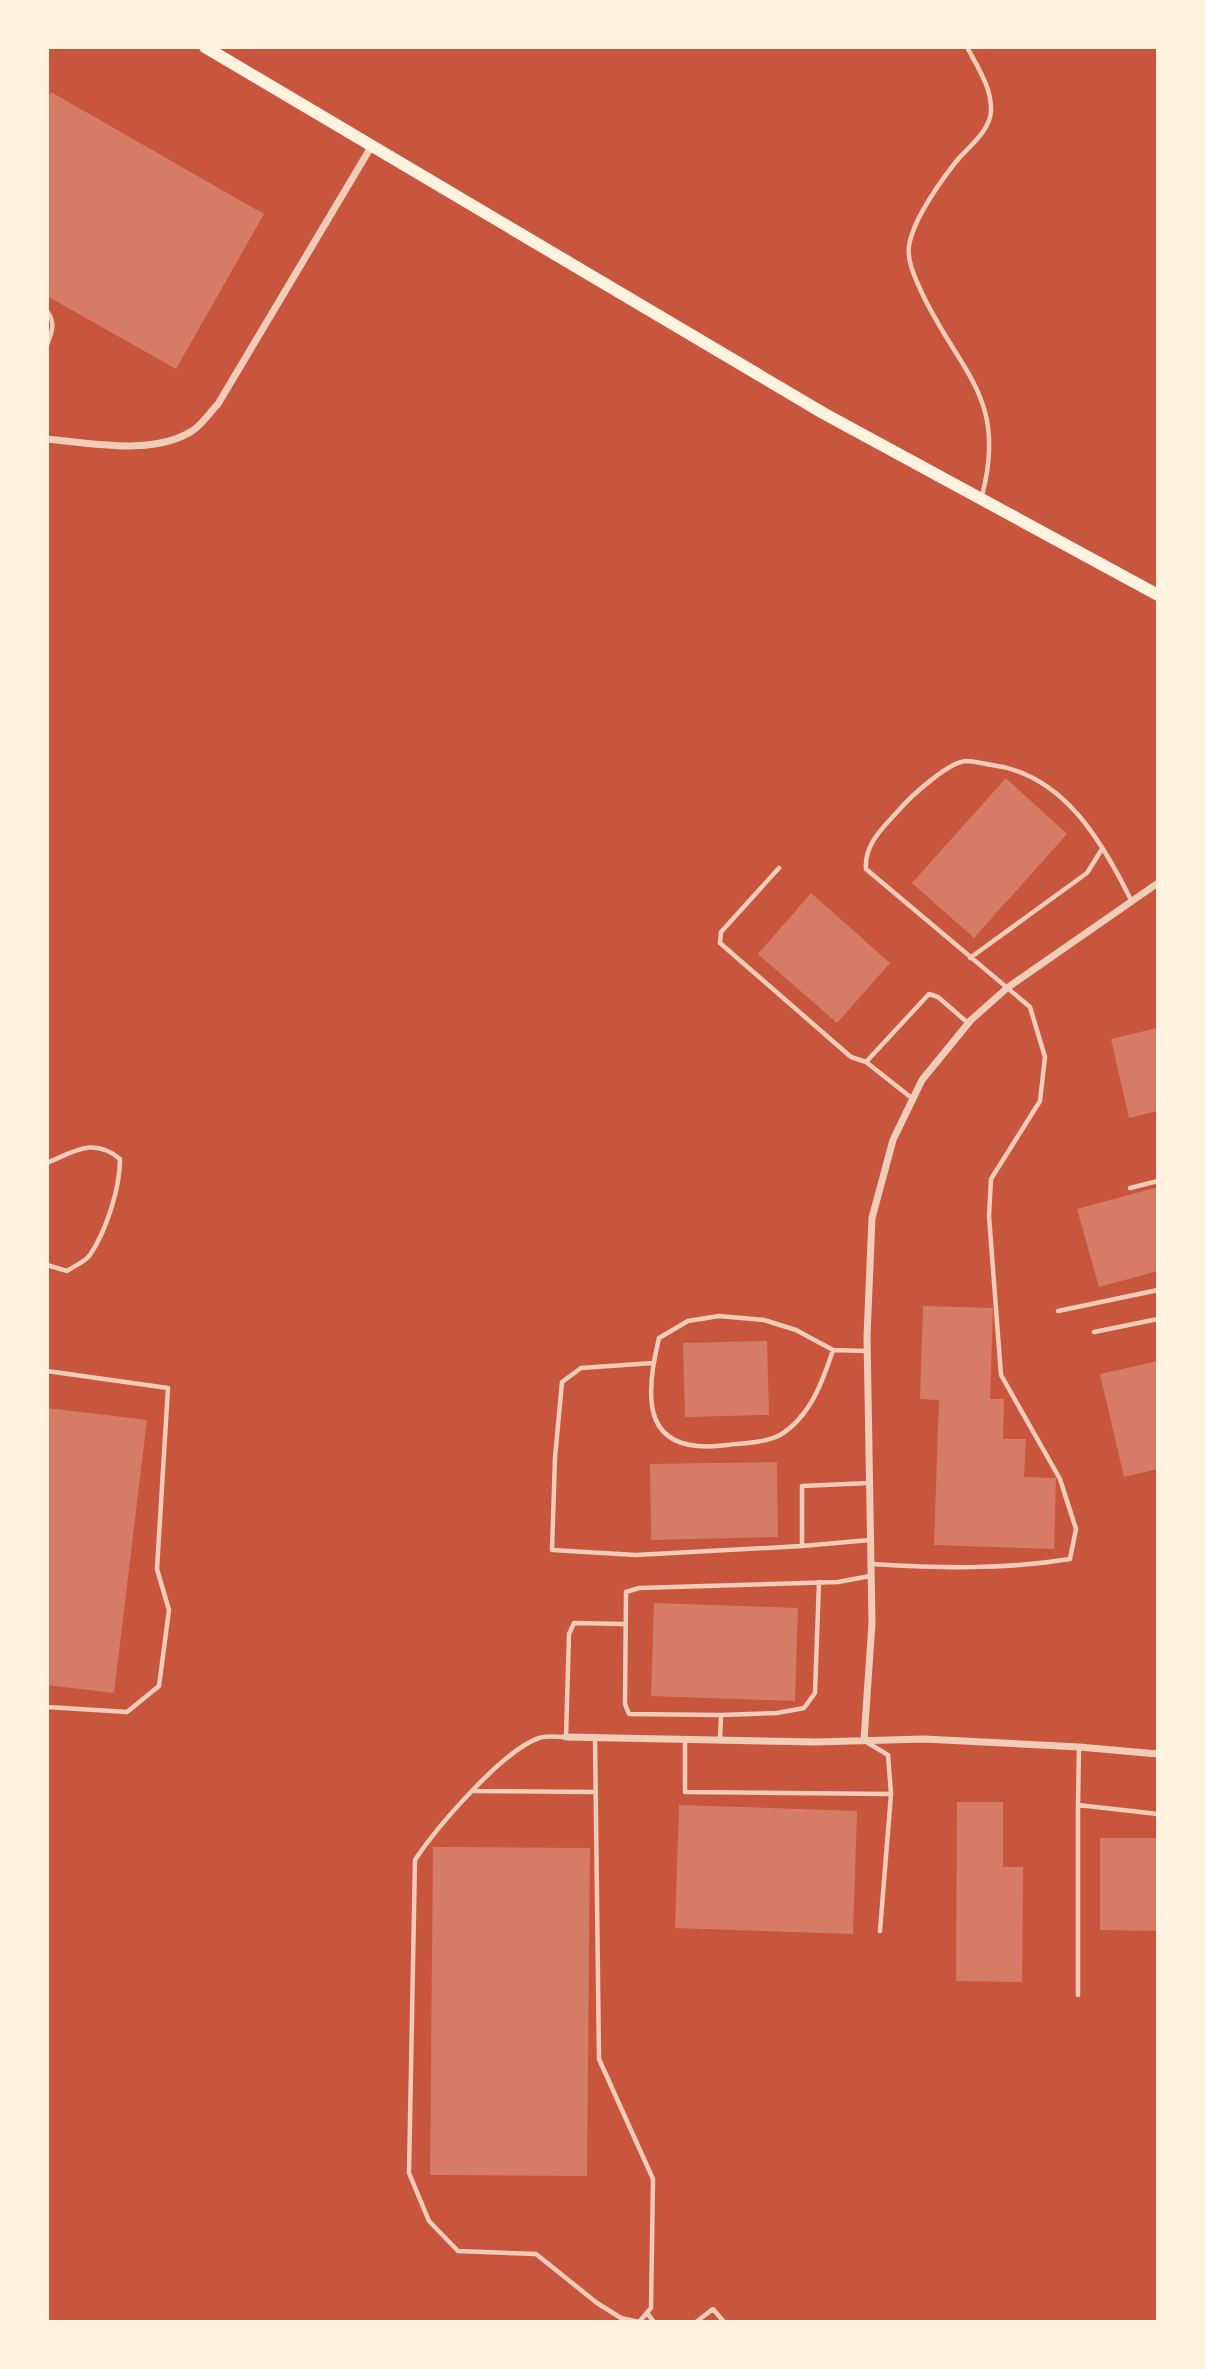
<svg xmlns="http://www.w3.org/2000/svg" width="1205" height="2369" font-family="Manrope,sans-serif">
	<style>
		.building { fill: #d67c66 }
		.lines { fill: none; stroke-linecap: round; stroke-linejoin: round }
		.service { stroke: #f1ccb7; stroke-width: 4.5 }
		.minor { stroke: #f1ccb7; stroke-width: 7 }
		.secondary { stroke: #fff3e0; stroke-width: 12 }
	</style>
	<rect width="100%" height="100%" fill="#c8553d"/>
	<path class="building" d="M51,92L264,214L176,369L47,296V99Z
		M1006,778L1067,834L974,938L912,883Z
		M811,893L890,963L837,1023L758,954Z
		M1157,1028L1158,1111L1129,1118L1111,1039Z
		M1158,1187V1271L1099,1287L1077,1209Z
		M923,1306L993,1308L990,1399H1004L1003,1439H1026L1024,1477L1056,1478L1054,1549L934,1545L939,1400L920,1399Z
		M767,1341L769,1415L685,1417L683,1343Z
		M1158,1361V1469L1124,1477L1100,1374Z
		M47,1408L147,1420L114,1693L47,1685Z
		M777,1462L778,1537L651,1540L650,1464Z
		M654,1603L798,1608L795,1701L651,1696Z
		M957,1802H1003V1867H1023L1022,1982L956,1981Z
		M679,1805L857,1811L853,1934L675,1928Z
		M1100,1838H1158V1931L1100,1930Z
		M433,1847L590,1848L587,2176L430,2175Z"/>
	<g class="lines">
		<path class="service" d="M967,47C977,66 992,88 991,111C990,130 971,145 959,158C942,179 913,219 909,246C907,262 915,277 921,291C959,373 1008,396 982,496
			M47,311C56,323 52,332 47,345
			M779,868L721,932L720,943L851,1057L866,1062L913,1099
			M970,958L1087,873L1102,849
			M866,1062L929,994L938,997L968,1023
			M47,1163C75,1151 94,1137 120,1159C120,1189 106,1231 90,1255C85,1262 74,1266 67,1271L47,1265
			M1130,1188L1158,1181
			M1058,1311L1158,1290
			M1094,1332L1158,1319
			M833,1350C823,1381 810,1417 780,1435C765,1443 744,1443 727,1445C644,1456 643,1403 659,1338L688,1321L719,1316L764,1320L796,1330L833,1350L866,1351
			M653,1363L581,1368L562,1382L555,1458L552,1550L636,1555L802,1546
			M47,1371L168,1388L157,1569L169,1610L159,1686L127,1712L47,1707
			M869,1483L802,1486V1546L870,1540
			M871,1564C939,1568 1003,1570 1070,1559L1076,1529L1060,1479L1001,1375L989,1216L991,1179L1040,1101L1045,1057L1030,1007L866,869C864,844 883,828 898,811C910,797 948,762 966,761C974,761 984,764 992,765C1063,774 1102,841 1131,900
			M721,1715L777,1713L804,1708L815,1693L819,1582
			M595,1738L599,2059L653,2179L651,2308L639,2322L621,2318L597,2303L536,2254L458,2251L429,2221L409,2173L415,1860C436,1828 503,1750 539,1738C546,1735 558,1737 566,1737L569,1634L574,1623L624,1624
			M685,1739V1792L891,1794
			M720,1739L721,1715L629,1714L625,1704L626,1592L639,1588L838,1582L870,1576
			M868,1743L888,1755L891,1794L880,1931
			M1079,1747L1078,1805L1158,1814
			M474,1791L595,1792
			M1078,1995V1805
			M647,2313L654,2322
			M696,2322L713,2309L724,2322"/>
		<path class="minor" d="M47,439C91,443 153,456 192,431C202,425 210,412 218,404L371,147
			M566,1737L816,1742L924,1739L1079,1747L1158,1754
			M864,1740L872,1623L867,1336L872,1218L893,1140L922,1080L971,1020L1007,988L1158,883"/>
		<path class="secondary" d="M205,47L823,413L1158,595"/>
	</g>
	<rect width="1205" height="2369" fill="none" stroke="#fff3e0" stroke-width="98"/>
</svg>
